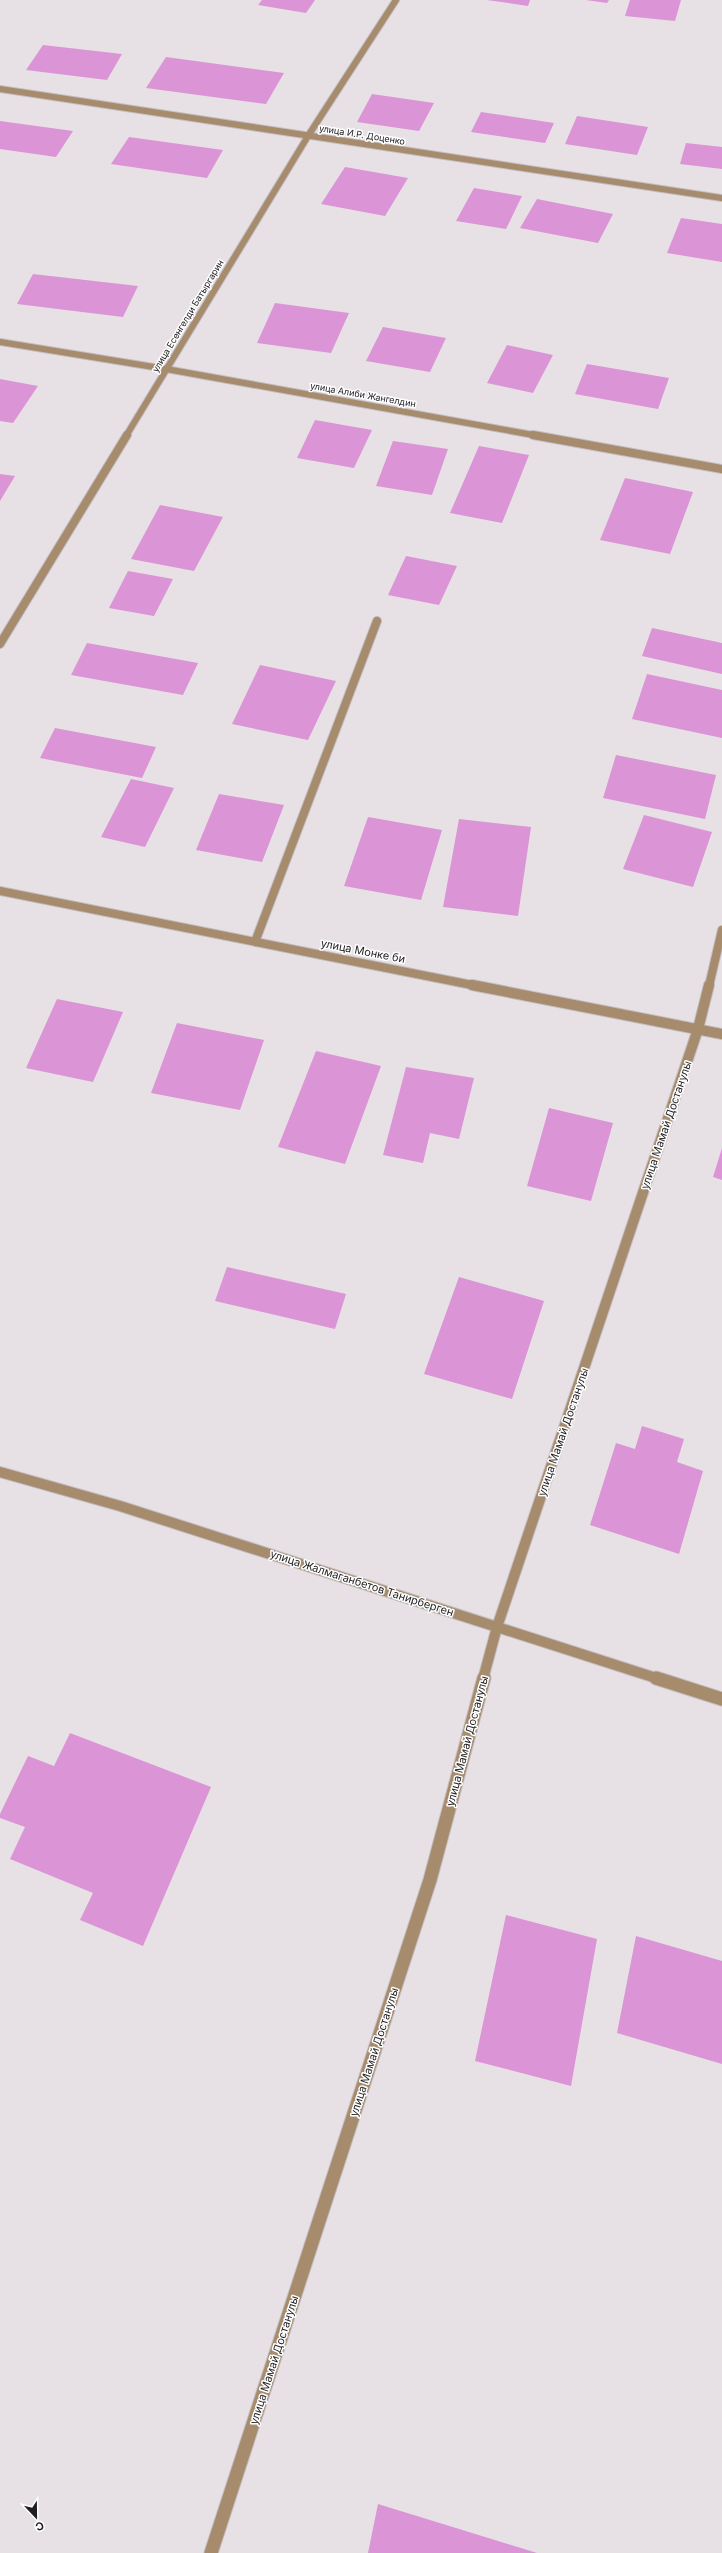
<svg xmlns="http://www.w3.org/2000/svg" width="722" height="2553" font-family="Inter,sans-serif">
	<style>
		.building { fill: #db94d6 }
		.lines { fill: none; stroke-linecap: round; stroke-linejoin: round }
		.minor-far3-casing { stroke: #c3bec2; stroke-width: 8 }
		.minor-far2-casing { stroke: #c3bec2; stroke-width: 10 }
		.minor-far1-casing { stroke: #c3bec2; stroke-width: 12 }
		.minor-casing { stroke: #c3bec2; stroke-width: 15 }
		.minor-far3 { stroke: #a68b6c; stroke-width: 6 }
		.minor-far2 { stroke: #a68b6c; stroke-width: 8 }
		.minor-far1 { stroke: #a68b6c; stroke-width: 10 }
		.minor { stroke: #a68b6c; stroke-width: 13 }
		.labels { text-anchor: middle; stroke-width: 3; stroke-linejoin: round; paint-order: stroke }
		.far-street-label { font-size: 9px; fill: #201e20; stroke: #fff }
		.street-label { font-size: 11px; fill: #201e20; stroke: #fff }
	</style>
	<rect width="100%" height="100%" fill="#e7e1e6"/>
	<path class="building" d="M262,0H315L306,13L258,5Z
		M487,0H530L528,6Z
		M586,0H609L607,3Z
		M630,0H681L675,21L625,16Z
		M43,45L122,54L107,80L26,70Z
		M166,57L284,73L266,104L146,88Z
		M372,94L434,103L419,131L357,122Z
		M481,112L554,123L545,143L471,132Z
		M577,116L648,127L637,155L565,144Z
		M0,121L73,131L56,157L0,149Z
		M129,137L223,150L207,178L111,164Z
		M686,143L722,147V169L680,164Z
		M345,167L408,178L385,216L321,204Z
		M474,188L522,196L506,229L456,221Z
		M537,199L613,214L598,243L520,228Z
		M681,218L722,224V262L667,253Z
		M33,274L138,286L123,317L17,304Z
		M275,303L349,313L331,353L257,343Z
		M383,327L446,338L430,372L366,361Z
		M507,345L553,355L533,393L487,383Z
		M587,364L669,378L658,409L575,394Z
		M0,379L38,386L13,423L0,421Z
		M315,420L372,430L354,468L297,458Z
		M393,441L448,449L432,495L376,486Z
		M479,446L529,455L502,523L450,513Z
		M0,474L15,476L0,501Z
		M625,478L693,492L670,554L600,540Z
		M160,505L223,517L194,571L131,559Z
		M406,556L457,566L439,605L388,595Z
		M128,571L173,579L154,616L109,608Z
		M652,628L722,643V674L642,656Z
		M87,643L198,663L183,695L71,675Z
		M260,665L336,681L308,740L232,724Z
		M647,674L722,690V738L632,719Z
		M55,728L156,747L142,778L40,758Z
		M616,755L716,775L705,819L603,798Z
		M131,779L174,788L145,847L101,837Z
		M219,794L284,805L262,862L196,850Z
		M644,815L712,832L693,887L623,869Z
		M368,817L442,830L421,900L344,886Z
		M459,819L531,827L518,916L443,907Z
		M57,999L123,1012L93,1082L26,1068Z
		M177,1023L264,1040L240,1110L151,1093Z
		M316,1051L381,1066L345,1164L278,1147Z
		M406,1067L474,1078L459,1139L430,1133L423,1163L383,1155Z
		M549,1108L613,1123L591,1201L527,1186Z
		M722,1148V1180L713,1177Z
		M227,1267L346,1294L335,1329L215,1301Z
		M459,1277L544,1301L512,1399L424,1374Z
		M642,1426L684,1439L677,1462L703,1471L679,1554L590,1525L616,1443L635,1449Z
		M70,1733L211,1787L143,1946L80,1920L93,1893L10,1859L25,1827L0,1818V1814L28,1756L54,1766Z
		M506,1915L597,1939L571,2086L475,2061Z
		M636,1936L722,1961V2064L617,2033Z
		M378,2504L537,2553H368Z"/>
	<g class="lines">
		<defs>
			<path id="minor-far3" d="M0,89L722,198
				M0,342L166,369L539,436
				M126,436L308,136L396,0"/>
			<path id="minor-far2" d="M533,435L722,469
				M0,644L127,435
				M0,891L477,986
				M255,942L377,621
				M709,986L722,930"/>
			<path id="minor-far1" d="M472,985L722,1034
				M0,1472L120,1506L659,1679
				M483,1679L497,1627L698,1029L709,985"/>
			<path id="minor" d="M656,1678L722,1699
				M211,2553L430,1880L484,1678"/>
		</defs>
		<use href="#minor-far3" class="minor-far3-casing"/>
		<use href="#minor-far2" class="minor-far2-casing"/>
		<use href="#minor-far1" class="minor-far1-casing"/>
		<use href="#minor" class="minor-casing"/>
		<use href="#minor-far3" class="minor-far3"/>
		<use href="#minor-far2" class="minor-far2"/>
		<use href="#minor-far1" class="minor-far1"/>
		<use href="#minor" class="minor"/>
	</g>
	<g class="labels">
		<g class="far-street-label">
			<text transform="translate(362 135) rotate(9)" y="3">улица И.Р. Доценко</text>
			<text transform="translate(188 316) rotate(-59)" y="3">улица Есенгелди Батыргарин</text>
			<text transform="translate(363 395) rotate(10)" y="3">улица Алиби Жангелдин</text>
		</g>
		<g class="street-label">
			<text transform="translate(363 951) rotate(11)" y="4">улица Монке би</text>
			<text transform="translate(666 1125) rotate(-71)" y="4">улица Мамай Достанулы</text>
			<text transform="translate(563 1432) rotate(-71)" y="4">улица Мамай Достанулы</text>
			<text transform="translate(362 1583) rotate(18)" y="4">улица Жалмаганбетов Танирберген</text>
			<text transform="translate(467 1741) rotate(-75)" y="4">улица Мамай Достанулы</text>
			<text transform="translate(374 2052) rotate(-72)" y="4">улица Мамай Достанулы</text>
			<text transform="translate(274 2360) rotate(-72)" y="4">улица Мамай Достанулы</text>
		</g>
	</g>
	<g transform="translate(36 2517) rotate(158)" stroke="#ffffff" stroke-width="3" paint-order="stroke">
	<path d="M0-3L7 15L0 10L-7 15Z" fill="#201e20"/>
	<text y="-6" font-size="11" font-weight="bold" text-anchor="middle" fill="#201e20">С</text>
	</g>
</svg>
